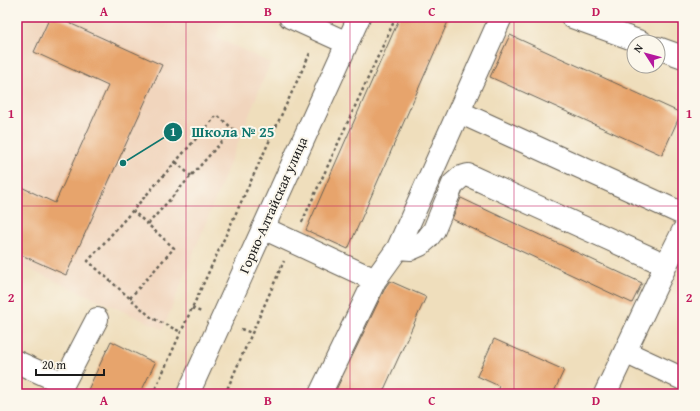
<svg xmlns="http://www.w3.org/2000/svg" width="700" height="411" font-family="'Gentium Book Plus',serif">
	<style>
		.built { fill: #f1d5bd }
		.building { fill: #e7a46c }
		.lines { fill: none; stroke-linecap: round; stroke-linejoin: round }
		.minor-casing { stroke: #666054; stroke-width: 24 }
		.path { stroke: #666054; stroke-width: 2.5; stroke-dasharray: 3 3; stroke-linecap: butt }
		.minor { stroke: #fff; stroke-width: 22 }
		.grid { fill: none; stroke: #c2185b; stroke-width: 1; stroke-opacity: 0.55 }
		.labels { text-anchor: middle; stroke-width: 4; stroke-linejoin: round; paint-order: stroke }
		.street-label { font-size: 14px; fill: #1c1c1c; stroke: #fbf7ec }
		.leader { fill: none; stroke: #0f766e; stroke-width: 1.5 }
		.callout-dot { fill: #0f766e; stroke: #fbf7ec; stroke-width: 1.5 }
		.mark-label { font-size: 12px; text-anchor: middle; font-weight: bold; fill: #fff }
		.callout-label { font-size: 15px; text-anchor: middle; font-weight: bold; fill: #0f766e; stroke: #fbf7ec; stroke-width: 4; stroke-linejoin: round; paint-order: stroke }
		.neatline { fill: none; stroke: #c2185b; stroke-width: 1.5 }
		.grid-label { font-size: 13px; text-anchor: middle; font-weight: bold; fill: #c2185b }
	</style>
	<rect width="100%" height="100%" fill="#fbf7ec"/>
	<filter id="ink" filterUnits="userSpaceOnUse"><feTurbulence type="fractalNoise" baseFrequency=".025" numOctaves="2"/><feDisplacementMap in="SourceGraphic" scale="8" xChannelSelector="R" yChannelSelector="G"/><feConvolveMatrix kernelMatrix="1 2 1 2 8 2 1 2 1" color-interpolation-filters="sRGB"/></filter>
	<filter id="wash" filterUnits="userSpaceOnUse"><feTurbulence type="fractalNoise" baseFrequency=".012" numOctaves="4" result="noise"/><feDisplacementMap in="SourceGraphic" scale="16" xChannelSelector="R" yChannelSelector="G"/><feGaussianBlur stdDeviation="0.9" result="paint"/><feColorMatrix in="noise" values="0 0 0 0 0 0 0 0 0 0 0 0 0 0 0 0 0 1.4 0 .05"/><feComposite in="paint" operator="in"/></filter>
	<g filter="url(#wash)">
		<rect width="100%" height="100%" fill="#efdebc"/>
		<path class="built" d="M17,17H214L222,21L216,37L270,63L163,329L17,264Z"/>
		<g id="blocks">
			<path class="building" d="M50,17H56L162,65L66,275L17,253V185L55,203L108,86L34,52Z
				M400,17H450L348,249L306,230Z
				M510,35L681,113L662,155L490,77Z
				M461,198L642,283L632,303L452,219Z
				M390,281L426,297L382,394H334L386,286Z
				M494,339L564,370L553,394H496L499,386L477,376Z
				M111,341L155,363L140,394H86Z"/>
		</g>
	</g>
	<g filter="url(#ink)">
		<use href="#blocks" fill-opacity="0" stroke="#666054" stroke-width="1"/>
		<g class="lines">
			<defs>
				<path id="minor" d="M290,17L347,43
					M572,17L641,42
					M658,48L683,57
					M459,112L683,214
					M263,228L375,280
					M398,248L411,249L420,245L427,239L434,230L453,184L461,177L468,175L666,265
					M625,352L683,379
					M17,362L63,383
					M58,394L97,319
					M188,394L359,17
					M320,394L375,280L398,248L501,17
					M605,394L666,265L683,231"/>
			</defs>
			<use href="#minor" class="minor-casing"/>
			<path class="path" d="M176,162L191,176
				M302,222L396,17
				M148,224L233,129L217,115L88,261L152,318L181,332
				M130,298L174,248L133,211
				M192,308L201,312
				M241,329L252,333
				M153,394L181,332L311,51
				M225,394L284,261"/>
			<use href="#minor" class="minor"/>
		</g>
	</g>
	<path class="grid" d="M186,17V394M350,17V394M514,17V394M17,206H683"/>
	<g class="labels">
		<g class="street-label">
			<text transform="translate(273 205) rotate(-66)" y="5">Горно-Алтайская улица</text>
		</g>
	</g>
	<path class="leader" d="M123 163L173 132"/>
	<g class="callout-dot">
		<circle cx="123" cy="163" r="4"/>
		<circle cx="173" cy="132" r="10"/>
	</g>
	<g class="mark-label">
		<text x="173" y="136">1</text>
	</g>
	<g class="callout-label">
		<text x="233" y="137">Школа № 25</text>
	</g>
	<rect width="700" height="411" fill="none" stroke="#fbf7ec" stroke-width="44"/>
	<g transform="translate(646 54) rotate(306)"><circle r="19" fill="#fbf7ec" stroke="#a29f99"/>
	<path d="M0-3L7 15L0 10L-7 15Z" fill="#b5179e"/>
	<text y="-6" font-size="11" font-weight="bold" text-anchor="middle" fill="#1c1c1c">N</text>
	</g>
	<path d="M36 369v6h68v-6" fill="none" stroke="#1c1c1c" stroke-width="2"/>
	<text x="42" y="369" font-size="12" fill="#1c1c1c" stroke="#fbf7ec" stroke-width="3" paint-order="stroke">20 m</text>
	<rect x="22" y="22" width="656" height="367" class="neatline"/>
	<g class="grid-label">
		<text x="104" y="16">A</text>
		<text x="268" y="16">B</text>
		<text x="432" y="16">C</text>
		<text x="596" y="16">D</text>
		<text x="11" y="118">1</text>
		<text x="689" y="118">1</text>
		<text x="11" y="302">2</text>
		<text x="689" y="302">2</text>
		<text x="104" y="405">A</text>
		<text x="268" y="405">B</text>
		<text x="432" y="405">C</text>
		<text x="596" y="405">D</text>
	</g>
</svg>
